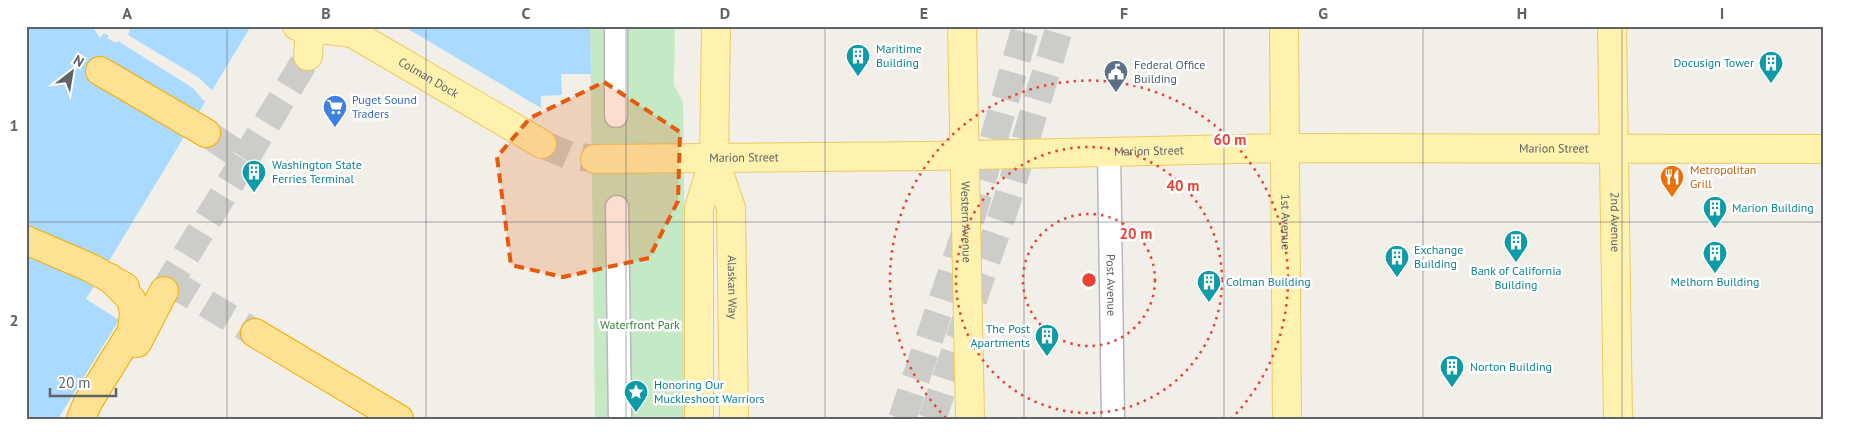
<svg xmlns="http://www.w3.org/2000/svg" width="1849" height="445" font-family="'PT Sans',sans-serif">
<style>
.green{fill:#c5e8c5}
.water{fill:#aadaff}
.pier{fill:#f1efe8}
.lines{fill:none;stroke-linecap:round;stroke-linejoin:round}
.major-tunnel{stroke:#ccccc8;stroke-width:28;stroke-dasharray:28 14;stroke-linecap:butt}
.highway-tunnel{stroke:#ccccc8;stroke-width:28;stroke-dasharray:28 14;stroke-linecap:butt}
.minor-casing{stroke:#b5b8bc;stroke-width:25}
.major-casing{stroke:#f2c960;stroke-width:30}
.highway-casing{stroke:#f9ab00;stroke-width:30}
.minor{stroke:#fff;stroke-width:22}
.major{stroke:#fff2af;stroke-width:28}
.highway{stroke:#fde293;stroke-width:28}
.marked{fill:#e8590c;fill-opacity:0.2;stroke:#e8590c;stroke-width:4;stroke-dasharray:10 6;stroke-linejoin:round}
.grid{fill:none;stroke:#5f6368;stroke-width:1;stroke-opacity:0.55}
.ring{fill:none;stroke:#ea4335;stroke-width:2.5;stroke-dasharray:2.5 5}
.labels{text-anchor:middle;stroke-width:5;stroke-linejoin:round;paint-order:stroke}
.culture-label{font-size:12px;fill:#0d838f;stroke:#fff;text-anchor:start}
.service-label{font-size:12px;fill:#4e5e75;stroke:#fff;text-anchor:start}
.street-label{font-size:12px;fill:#5f6368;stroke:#fff}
.shop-label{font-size:12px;fill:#366cbe;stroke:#fff;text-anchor:start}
.food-label{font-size:12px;fill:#c56008;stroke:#fff;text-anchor:start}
.park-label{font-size:12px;fill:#348238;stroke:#fff}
.centre{fill:#ea4335;stroke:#fff;stroke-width:2.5}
.ring-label{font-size:15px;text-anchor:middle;font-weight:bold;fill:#ea4335;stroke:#fff;stroke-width:5;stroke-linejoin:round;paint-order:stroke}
.neatline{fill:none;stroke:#5f6368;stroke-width:2}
.grid-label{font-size:16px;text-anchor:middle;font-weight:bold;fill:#5f6368}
</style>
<rect width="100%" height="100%" fill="#f1efe8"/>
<!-- green -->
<path class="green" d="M 590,26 L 675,26 L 674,85 L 683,102 L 687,419 L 595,419 Z"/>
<!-- water -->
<path class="water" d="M 26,26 L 251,26 L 86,299 L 119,320 L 58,419 L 26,419 Z
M 403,26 L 590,26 L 591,74 L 561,74 L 562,95 L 541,96 L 541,108 Z"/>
<!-- pier -->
<path class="pier" d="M 92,26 L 131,26 L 128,35 L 198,77 L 214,92 L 208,102 L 203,100 L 193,88 L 118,41 L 116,43 L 107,38 L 109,36 L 104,33 L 100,38 Z"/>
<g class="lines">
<!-- major-tunnel -->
<path class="major-tunnel" d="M 542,144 L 568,155 L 595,159
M 245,159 L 308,56"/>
<!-- highway-tunnel -->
<path class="highway-tunnel" d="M 170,282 L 255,333
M 164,291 L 245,159 L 206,133
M 902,419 L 975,205 L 1026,26
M 932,419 L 1006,204 L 1060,26"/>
<defs>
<g id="minor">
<path d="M 616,26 L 616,116"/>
<path id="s1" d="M 1109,153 L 1113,419"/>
<path d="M 617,207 L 620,419"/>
</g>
<g id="major">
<path id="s2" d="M 297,26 L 352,33 L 542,144"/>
<path id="s3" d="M 962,26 L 970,419"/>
<path id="s4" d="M 1284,26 L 1287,419"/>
<path id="s5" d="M 1612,26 L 1618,419"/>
<path d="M 308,56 L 310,28"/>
<path id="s6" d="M 595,159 L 928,156 L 1285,148 L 1823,149"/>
<path id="s7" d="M 714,159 L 731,208 L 734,419"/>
<path d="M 699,419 L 699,208 L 714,159 L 716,26"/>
</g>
<path id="highway" d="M 100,71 L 206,133
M 26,240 L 91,268 L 125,287
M 255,333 L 399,419
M 137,343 L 164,291
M 81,419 L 88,402 L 132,331 L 134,312 L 131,299 L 110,278"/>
</defs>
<!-- minor casing -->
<use href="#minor" class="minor-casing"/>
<!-- major casing -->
<use href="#major" class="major-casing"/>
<!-- highway casing -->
<use href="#highway" class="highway-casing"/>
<!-- minor -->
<use href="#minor" class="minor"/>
<!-- major -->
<use href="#major" class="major"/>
<!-- highway -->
<use href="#highway" class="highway"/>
</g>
<!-- marked area -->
<path class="marked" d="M 604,82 L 680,132 L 678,201 L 649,258 L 563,277 L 511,265 L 497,157 L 530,118 Z"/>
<!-- grid -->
<path class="grid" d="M 227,26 L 227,419M 426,26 L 426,419M 626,26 L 626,419M 825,26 L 825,419M 1024,26 L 1024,419M 1224,26 L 1224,419M 1423,26 L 1423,419M 1622,26 L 1622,419M 26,222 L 1823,222"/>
<!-- distance rings -->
<g class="ring">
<circle cx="1089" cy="280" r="66"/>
<circle cx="1089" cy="280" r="133"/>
<path d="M946 418A199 199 0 1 1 1232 418"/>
</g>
<!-- icons -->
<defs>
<symbol id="building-pin" viewBox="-11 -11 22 30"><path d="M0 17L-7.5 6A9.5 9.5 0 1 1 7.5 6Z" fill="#0f9aa8" stroke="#fff"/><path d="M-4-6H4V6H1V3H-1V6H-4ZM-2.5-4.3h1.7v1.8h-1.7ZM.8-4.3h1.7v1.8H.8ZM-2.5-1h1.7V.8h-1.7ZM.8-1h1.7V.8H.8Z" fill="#fff"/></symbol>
<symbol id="civic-pin" viewBox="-11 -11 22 30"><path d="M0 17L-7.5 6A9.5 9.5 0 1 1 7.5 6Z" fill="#5c6f8a" stroke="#fff"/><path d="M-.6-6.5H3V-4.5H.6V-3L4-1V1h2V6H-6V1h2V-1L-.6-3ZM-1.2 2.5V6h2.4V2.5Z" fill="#fff"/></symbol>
<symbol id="supermarket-pin" viewBox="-11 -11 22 30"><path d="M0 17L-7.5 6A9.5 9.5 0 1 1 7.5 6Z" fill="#3f7fe0" stroke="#fff"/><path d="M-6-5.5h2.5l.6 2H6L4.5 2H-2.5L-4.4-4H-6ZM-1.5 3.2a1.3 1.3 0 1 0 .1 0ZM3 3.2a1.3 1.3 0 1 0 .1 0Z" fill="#fff"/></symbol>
<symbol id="restaurant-pin" viewBox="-11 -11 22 30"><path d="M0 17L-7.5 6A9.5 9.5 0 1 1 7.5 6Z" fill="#e8710a" stroke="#fff"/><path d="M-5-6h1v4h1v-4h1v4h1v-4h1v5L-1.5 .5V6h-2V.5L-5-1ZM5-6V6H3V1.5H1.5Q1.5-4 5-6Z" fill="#fff"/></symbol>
<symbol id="sight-pin" viewBox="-11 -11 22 30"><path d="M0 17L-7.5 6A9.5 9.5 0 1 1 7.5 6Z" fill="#0f9aa8" stroke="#fff"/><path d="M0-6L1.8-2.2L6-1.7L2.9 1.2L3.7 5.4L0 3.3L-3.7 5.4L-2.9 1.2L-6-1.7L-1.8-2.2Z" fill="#fff"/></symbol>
</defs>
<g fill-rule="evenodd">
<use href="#building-pin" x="844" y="42" width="28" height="38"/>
<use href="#building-pin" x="1757" y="49" width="28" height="38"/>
<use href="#civic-pin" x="1102" y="58" width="28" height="38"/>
<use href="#supermarket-pin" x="321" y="93" width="28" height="38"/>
<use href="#building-pin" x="240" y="158" width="28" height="38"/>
<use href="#restaurant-pin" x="1658" y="163" width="28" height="38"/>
<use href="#building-pin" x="1701" y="194" width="28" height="38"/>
<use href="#building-pin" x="1502" y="228" width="28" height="38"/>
<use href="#building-pin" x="1701" y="239" width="28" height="38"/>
<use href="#building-pin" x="1383" y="243" width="28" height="38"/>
<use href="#building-pin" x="1195" y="268" width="28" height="38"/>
<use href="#building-pin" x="1033" y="322" width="28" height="38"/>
<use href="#building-pin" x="1438" y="353" width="28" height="38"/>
<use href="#sight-pin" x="622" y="378" width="28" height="38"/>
</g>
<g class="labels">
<!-- culture labels -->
<g class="culture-label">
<text x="876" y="53">Maritime<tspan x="876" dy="14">Building</tspan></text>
<text x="1754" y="67" text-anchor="end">Docusign Tower</text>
<text x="272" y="169">Washington State<tspan x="272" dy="14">Ferries Terminal</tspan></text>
<text x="1732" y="212">Marion Building</text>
<text x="1414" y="254">Exchange<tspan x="1414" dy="14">Building</tspan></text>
<text x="1516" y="275" text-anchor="middle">Bank of California<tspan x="1516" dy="14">Building</tspan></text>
<text x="1226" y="286">Colman Building</text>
<text x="1715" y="286" text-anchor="middle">Melhorn Building</text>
<text x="1030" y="333" text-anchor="end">The Post<tspan x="1030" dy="14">Apartments</tspan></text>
<text x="1470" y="371">Norton Building</text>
<text x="654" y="389">Honoring Our<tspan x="654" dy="14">Muckleshoot Warriors</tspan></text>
</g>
<!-- service labels -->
<g class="service-label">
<text x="1134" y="69">Federal Office<tspan x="1134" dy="14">Building</tspan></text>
</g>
<!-- street labels -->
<g class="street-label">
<text dy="4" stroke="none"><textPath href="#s2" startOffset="144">Colman Dock</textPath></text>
<text dy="4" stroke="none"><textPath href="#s6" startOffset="959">Marion Street</textPath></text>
<text dy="4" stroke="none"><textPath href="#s6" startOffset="554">Marion Street</textPath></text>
<text dy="4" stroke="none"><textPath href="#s6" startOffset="149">Marion Street</textPath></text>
<text dy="4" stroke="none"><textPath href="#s4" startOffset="196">1st Avenue</textPath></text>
<text dy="4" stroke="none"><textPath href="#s3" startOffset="196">Western Avenue</textPath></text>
<text dy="4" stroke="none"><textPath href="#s5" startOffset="196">2nd Avenue</textPath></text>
<text dy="4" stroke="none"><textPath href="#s1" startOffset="132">Post Avenue</textPath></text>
<text dy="4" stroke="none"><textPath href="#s7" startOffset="131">Alaskan Way</textPath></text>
</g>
<!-- shop labels -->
<g class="shop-label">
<text x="352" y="104">Puget Sound<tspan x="352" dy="14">Traders</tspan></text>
</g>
<!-- food labels -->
<g class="food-label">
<text x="1690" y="174">Metropolitan<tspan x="1690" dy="14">Grill</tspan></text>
</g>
<!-- park labels -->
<g class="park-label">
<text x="640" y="329">Waterfront Park</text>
</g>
</g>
<circle cx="1089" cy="280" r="8" class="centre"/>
<g class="ring-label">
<text x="1230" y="145">60 m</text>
<text x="1183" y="191">40 m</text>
<text x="1136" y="239">20 m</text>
</g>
<!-- border -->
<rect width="1849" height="445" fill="none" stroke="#ffffff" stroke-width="55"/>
<!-- north arrow -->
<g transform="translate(72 72) rotate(31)" stroke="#ffffff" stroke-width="4" paint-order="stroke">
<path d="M0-4L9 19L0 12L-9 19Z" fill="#5f6368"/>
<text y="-8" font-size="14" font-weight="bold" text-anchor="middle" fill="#5f6368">N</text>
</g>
<!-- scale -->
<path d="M50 388v8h66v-8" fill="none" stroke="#5f6368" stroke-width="2.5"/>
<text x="58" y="388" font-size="15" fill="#5f6368" stroke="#ffffff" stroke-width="4" paint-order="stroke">20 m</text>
<rect x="28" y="28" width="1794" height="390" class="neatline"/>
<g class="grid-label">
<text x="127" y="19">A</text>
<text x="326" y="19">B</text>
<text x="526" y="19">C</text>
<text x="725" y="19">D</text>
<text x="924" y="19">E</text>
<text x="1124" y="19">F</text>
<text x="1323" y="19">G</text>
<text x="1522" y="19">H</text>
<text x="1722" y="19">I</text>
<text x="14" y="131">1</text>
<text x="14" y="326">2</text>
</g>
</svg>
